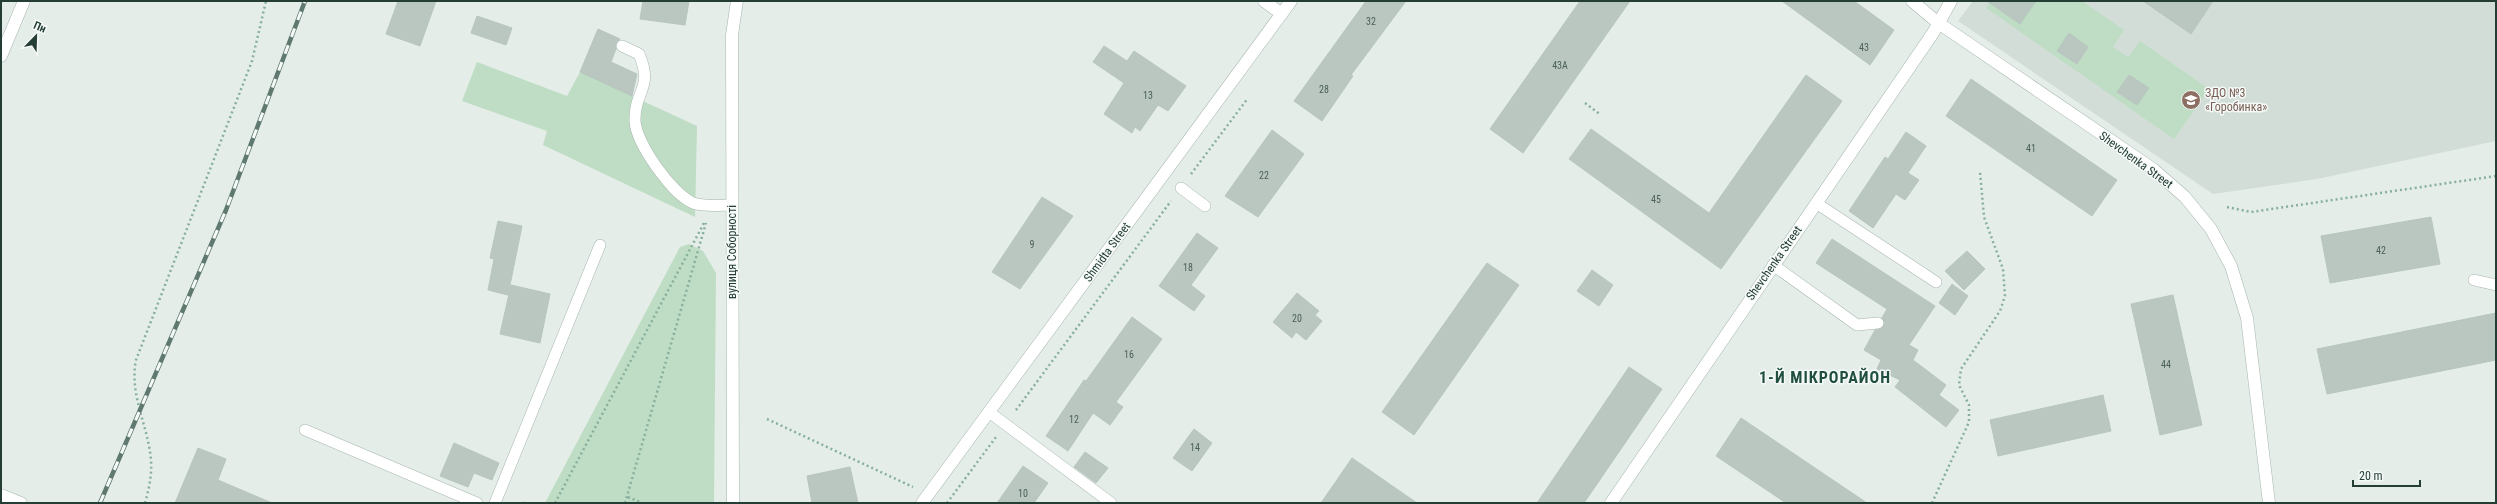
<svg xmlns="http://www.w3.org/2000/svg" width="2497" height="504" font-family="'Roboto Condensed',sans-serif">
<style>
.built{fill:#d2ddd7}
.green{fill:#bfddc4}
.building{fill:#bac7c1;stroke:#b7c6be}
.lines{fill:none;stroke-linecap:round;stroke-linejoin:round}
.service-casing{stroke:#a7b5af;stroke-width:12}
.minor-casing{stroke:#a7b5af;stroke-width:13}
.tertiary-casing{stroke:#a7b5af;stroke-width:13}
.secondary-casing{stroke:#a3b8af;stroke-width:13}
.path{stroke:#87af9e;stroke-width:2.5;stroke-dasharray:2 3;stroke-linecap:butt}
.service{stroke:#fff;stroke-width:11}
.minor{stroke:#fff;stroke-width:12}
.tertiary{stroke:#fff;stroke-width:12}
.secondary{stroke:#fff;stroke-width:12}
.rail-casing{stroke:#5f7970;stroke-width:4.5}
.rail{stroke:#f5f9f7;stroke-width:3;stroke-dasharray:9;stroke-linecap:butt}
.labels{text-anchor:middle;stroke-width:3;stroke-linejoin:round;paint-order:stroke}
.number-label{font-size:10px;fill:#4a6058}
.education-label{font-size:12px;fill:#785e54;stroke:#f5f9f7;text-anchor:start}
.street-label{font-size:12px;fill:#243e35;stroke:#f5f9f7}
.district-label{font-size:16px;font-weight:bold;letter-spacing:1px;fill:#214f3f;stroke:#f5f9f7}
</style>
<rect width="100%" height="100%" fill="#e4ede8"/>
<!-- built -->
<path class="built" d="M 1973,1 L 2496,1 L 2496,141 L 2317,179 L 2213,194 L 1958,21 Z"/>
<!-- green -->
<path class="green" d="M 1991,1 L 2082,1 L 2124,30 L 2113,47 L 2128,57 L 2140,41 L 2209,89 L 2174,139 L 1986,8 Z
M 477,62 L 567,96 L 580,72 L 697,126 L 695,217 L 543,145 L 547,131 L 462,101 Z
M 689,244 L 703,251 L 716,273 L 714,503 L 545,503 L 680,247 Z"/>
<!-- building -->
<path class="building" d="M 398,1 L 436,1 L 420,46 L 386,34 Z
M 643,1 L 689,1 L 685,25 L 640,19 Z
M 1366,1 L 1406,1 L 1351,75 L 1353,76 L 1322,121 L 1294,101 Z
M 1580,1 L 1630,1 L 1523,153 L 1490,129 Z
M 1782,1 L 1854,1 L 1894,30 L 1870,65 Z
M 1987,1 L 2036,1 L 2020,24 Z
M 2143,1 L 2213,1 L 2191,34 Z
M 477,16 L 512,28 L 506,45 L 471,33 Z
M 598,29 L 620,39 L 616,43 L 616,49 L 611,62 L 637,74 L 632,96 L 580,72 Z
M 2069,33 L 2088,47 L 2077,64 L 2057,51 Z
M 1104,46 L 1127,61 L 1134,51 L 1186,86 L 1168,111 L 1158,105 L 1140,131 L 1135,127 L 1132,133 L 1104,114 L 1124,83 L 1093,62 Z
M 1806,75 L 1842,101 L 1721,269 L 1569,159 L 1591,129 L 1709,213 Z
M 2129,75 L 2149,88 L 2137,105 L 2117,92 Z
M 1971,79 L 2117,180 L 2092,216 L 1946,116 Z
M 1272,130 L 1304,154 L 1258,217 L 1225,196 Z
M 1906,132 L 1926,146 L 1908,173 L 1919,180 L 1905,200 L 1896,194 L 1873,228 L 1849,211 L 1885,157 L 1888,159 Z
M 1042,197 L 1073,216 L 1020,289 L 992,272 Z
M 2431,217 L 2440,264 L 2330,283 L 2321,236 Z
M 498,221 L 522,226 L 508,295 L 488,290 L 494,259 L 490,258 Z
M 1197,233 L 1218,248 L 1191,285 L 1205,296 L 1194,311 L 1159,286 Z
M 1832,239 L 1935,306 L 1909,345 L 1918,350 L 1913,360 L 1946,385 L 1939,395 L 1959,410 L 1946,427 L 1895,387 L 1900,380 L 1877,369 L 1881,360 L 1864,350 L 1875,330 L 1884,326 L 1882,318 L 1887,309 L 1816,263 Z
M 1967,251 L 1985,269 L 1964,290 L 1945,271 Z
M 1487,263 L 1519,285 L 1414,435 L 1382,412 Z
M 1592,270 L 1613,285 L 1599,306 L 1577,291 Z
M 1952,284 L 1968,296 L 1955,315 L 1939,303 Z
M 511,285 L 550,294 L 540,343 L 500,334 Z
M 1297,293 L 1319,311 L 1315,315 L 1322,321 L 1306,340 L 1296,332 L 1292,338 L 1273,322 Z
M 2173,295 L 2202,425 L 2160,435 L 2131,304 Z
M 2496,313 L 2496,360 L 2327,394 L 2317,349 Z
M 1132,317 L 1162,339 L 1116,402 L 1123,407 L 1110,425 L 1093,413 L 1068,451 L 1046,436 L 1084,380 L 1086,381 Z
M 1629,367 L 1662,389 L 1584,503 L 1537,503 Z
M 2103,395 L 2111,431 L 1998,456 L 1990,420 Z
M 1741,418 L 1867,503 L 1786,503 L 1716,456 Z
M 1194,429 L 1212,443 L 1192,471 L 1173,458 Z
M 454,443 L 499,463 L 492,480 L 474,473 L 468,487 L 440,476 Z
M 198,448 L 226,459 L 218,480 L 272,503 L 175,503 Z
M 1085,452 L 1108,468 L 1096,483 L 1074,467 Z
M 1352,458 L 1417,503 L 1321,503 Z
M 1023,466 L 1048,483 L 1034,503 L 997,503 Z
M 850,467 L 858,503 L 812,503 L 807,476 Z"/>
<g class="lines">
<defs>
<path id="service" d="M 622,46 L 639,54 C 654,89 634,90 635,121 C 636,143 672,194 693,203 C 704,207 721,205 732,205
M 1181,188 L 1205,206
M 1816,203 L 1936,282
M 1773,265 L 1857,325 L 1878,323
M 2474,280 L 2496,285
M 989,412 L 1111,503
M 305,430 L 477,503
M 495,503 L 600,245"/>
<path id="minor" d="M 1264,1 L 1282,14
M 1912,1 L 1937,22 L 2153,169 L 2185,197 L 2211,229 L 2231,266 L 2247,318 L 2269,503
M 922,503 L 1291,1
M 1611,503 L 1933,33 L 1951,1"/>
<path id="tertiary" d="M 1,56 L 24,1"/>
<path id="secondary" d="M 1,495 L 21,503
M 733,503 L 732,35 L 737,1"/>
</defs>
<!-- service casing -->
<use href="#service" class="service-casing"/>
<!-- minor casing -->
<use href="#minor" class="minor-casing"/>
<!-- tertiary casing -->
<use href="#tertiary" class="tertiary-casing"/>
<!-- secondary casing -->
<use href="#secondary" class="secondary-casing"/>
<!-- path -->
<path class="path" d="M 1585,103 L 1601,115
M 1191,174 L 1248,98
M 2227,207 L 2251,212 L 2496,176
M 1016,410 L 1171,201
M 767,419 L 913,487
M 628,497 L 642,503
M 145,503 C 149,489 152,475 151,460 C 148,425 129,395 136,360 L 252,61 L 266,1
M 523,503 L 527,503
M 555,503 L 704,223
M 625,503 L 706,223
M 947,503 L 996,437
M 1932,503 L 1969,422 L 1969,405 L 1959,385 L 1961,369 L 2000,311 L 2005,296 L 2003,269 L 1984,217 L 1980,172"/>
<!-- service -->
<use href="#service" class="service"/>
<!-- minor -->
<use href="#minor" class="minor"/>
<!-- tertiary -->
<use href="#tertiary" class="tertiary"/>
<!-- secondary -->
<use href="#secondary" class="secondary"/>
<defs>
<path id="rail" d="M 100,503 L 226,210 L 305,1"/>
</defs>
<!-- rail casing -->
<use href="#rail" class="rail-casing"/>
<!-- rail -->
<use href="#rail" class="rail"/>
</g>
<!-- icons -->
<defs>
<symbol id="school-disc" viewBox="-11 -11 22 22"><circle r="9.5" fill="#8d6e63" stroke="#f5f9f7"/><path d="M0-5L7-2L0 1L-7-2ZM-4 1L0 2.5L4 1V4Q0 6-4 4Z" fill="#fff"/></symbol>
</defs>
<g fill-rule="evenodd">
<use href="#school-disc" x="2180" y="89" width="22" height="22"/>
</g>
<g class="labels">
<!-- number labels -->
<g class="number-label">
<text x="1371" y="25">32</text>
<text x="1864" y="51">43</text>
<text x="1560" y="69">43А</text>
<text x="1324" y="93">28</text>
<text x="1148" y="99">13</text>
<text x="2031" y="152">41</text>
<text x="1264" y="179">22</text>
<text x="1656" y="203">45</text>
<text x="1032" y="248">9</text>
<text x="2381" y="254">42</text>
<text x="1188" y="271">18</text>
<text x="1297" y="322">20</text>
<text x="1129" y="358">16</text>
<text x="2166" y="368">44</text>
<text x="1074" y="423">12</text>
<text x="1195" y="451">14</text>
<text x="1023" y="497">10</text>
</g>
<!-- education labels -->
<g class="education-label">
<text x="2205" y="97">ЗДО №3<tspan x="2205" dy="14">«Горобинка»</tspan></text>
</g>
<!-- street labels -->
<g class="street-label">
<text transform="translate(2136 160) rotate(36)" y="4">Shevchenka Street</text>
<text transform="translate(732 252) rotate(-90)" y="4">вулиця Соборності</text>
<text transform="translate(1107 252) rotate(-54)" y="4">Shmidta Street</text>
<text transform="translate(1774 263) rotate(-55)" y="4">Shevchenka Street</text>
</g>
<!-- district labels -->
<g class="district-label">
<text x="1825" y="383">1-Й МІКРОРАЙОН</text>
</g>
</g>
<!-- border -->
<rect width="2497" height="504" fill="none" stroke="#243e35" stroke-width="4"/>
<!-- north arrow -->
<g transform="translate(36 36) rotate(23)" stroke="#f5f9f7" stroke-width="3" paint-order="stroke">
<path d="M0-3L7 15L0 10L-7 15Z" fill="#243e35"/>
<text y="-6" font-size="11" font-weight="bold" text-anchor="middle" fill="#243e35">Пн</text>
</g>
<!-- scale -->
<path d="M2353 480v6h67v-6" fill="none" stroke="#243e35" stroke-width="2"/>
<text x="2359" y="480" font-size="12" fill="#243e35" stroke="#f5f9f7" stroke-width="3" paint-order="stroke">20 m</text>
</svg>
